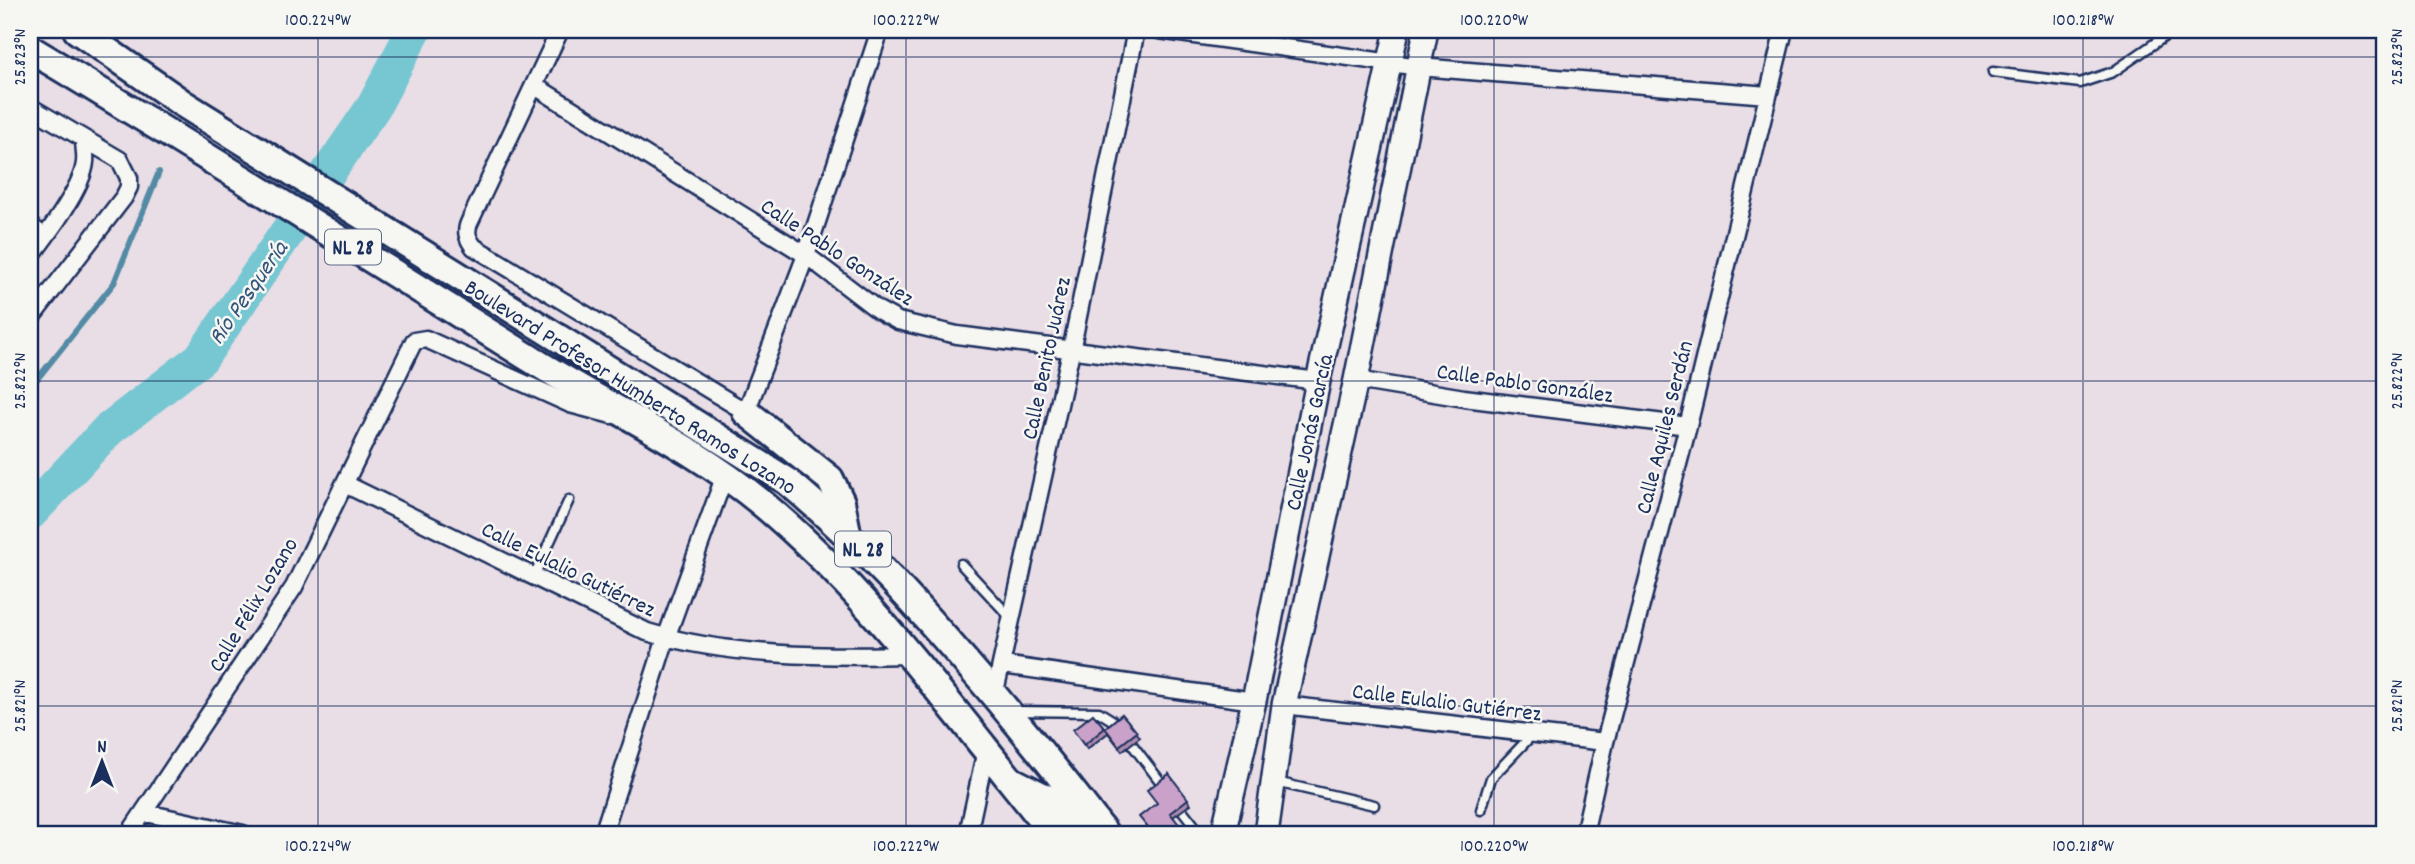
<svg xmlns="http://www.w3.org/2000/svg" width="2415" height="864" font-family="Dekko,sans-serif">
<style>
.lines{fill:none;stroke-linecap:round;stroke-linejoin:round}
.stream{stroke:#528aa4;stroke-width:6}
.river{stroke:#77c7d2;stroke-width:35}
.lane-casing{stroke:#1b2f5e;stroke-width:13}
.street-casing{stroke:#1b2f5e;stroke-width:21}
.secondary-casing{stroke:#1b2f5e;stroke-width:28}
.primary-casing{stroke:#1b2f5e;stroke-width:32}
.lane{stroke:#f6f6f2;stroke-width:8}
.street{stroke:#f6f6f2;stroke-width:16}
.secondary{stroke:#f6f6f2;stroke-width:23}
.primary{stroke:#f6f6f2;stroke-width:26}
.wall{fill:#ae8bad;stroke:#1b2f5e;stroke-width:2}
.building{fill:#caa2c9;stroke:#1b2f5e;stroke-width:2}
.ticks{fill:none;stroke:#1b2f5e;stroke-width:2;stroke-opacity:0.45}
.labels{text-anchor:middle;stroke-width:5;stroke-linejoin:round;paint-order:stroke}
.shield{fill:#f6f6f2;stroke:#5d6b8a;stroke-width:2}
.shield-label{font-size:21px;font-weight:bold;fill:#1b2f5e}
.street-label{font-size:23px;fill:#1b2f5e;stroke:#f6f6f2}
.water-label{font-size:24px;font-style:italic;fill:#32557b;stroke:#f6f6f2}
.neatline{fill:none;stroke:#1b2f5e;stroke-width:2.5}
.ticks-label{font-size:18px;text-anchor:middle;fill:#1b2f5e}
</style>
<rect width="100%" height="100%" fill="#e9dde6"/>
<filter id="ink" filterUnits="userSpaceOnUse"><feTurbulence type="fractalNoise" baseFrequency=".0143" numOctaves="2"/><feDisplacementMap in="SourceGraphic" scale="14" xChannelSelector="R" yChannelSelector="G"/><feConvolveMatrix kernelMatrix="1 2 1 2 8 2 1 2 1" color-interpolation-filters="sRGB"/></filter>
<g filter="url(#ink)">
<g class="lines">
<!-- stream -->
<path class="stream" d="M 30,388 L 114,283 L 159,172"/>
<!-- river -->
<path class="river" d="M 30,513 L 108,430 L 201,358 L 374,106 L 414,30"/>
<defs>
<path id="lane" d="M 1993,72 L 2080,83 L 2113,72 L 2174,30
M 961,564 L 1011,618
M 534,576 L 569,500
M 1015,711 L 1099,712 L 1115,722 L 1166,789
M 1276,782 L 1374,805
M 1176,802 L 1201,834
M 1481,810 L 1491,778 L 1533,734"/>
<path id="street" d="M 560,30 L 470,221 C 465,231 467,238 474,247 L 746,412 L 806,255 L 880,30
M 1159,30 L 1419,67 L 1768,95
M 535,86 L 806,255 L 878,310 L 898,321 L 957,335 L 1318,381
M 30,107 L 120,160 L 129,178 L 129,187 L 124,197 L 30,319
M 30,226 L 45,237
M 30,257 C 46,236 83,188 85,162 C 86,155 84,147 84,140
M 1356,380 L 1464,398 L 1688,426
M 345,484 L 647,632 C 731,657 824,657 911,655
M 1003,665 L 1254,701
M 994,696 L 1071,351 L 1136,30
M 1284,705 L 1605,742
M 146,813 L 243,834
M 129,834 L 294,587 L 414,341 L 426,339 L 570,404 L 612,415
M 603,834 L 666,638 L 725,475
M 968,834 L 986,750
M 1584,834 L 1605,742 L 1688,426 L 1784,30"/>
<path id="secondary" d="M 1223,834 L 1254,701 L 1318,381 L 1397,30
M 1266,834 L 1284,705 L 1356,380 L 1426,30"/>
<path id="primary" d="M 77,30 L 182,103 L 787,481 C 862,543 925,614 988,688 C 1028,736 1068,784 1105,834
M 30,49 C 198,150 365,255 531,359 C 609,408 693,446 764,505 C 848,575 916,662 984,747 C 1007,776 1031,805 1053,834
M 746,412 L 830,479 L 841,502 L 847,532
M 1014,782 L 1056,803 L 1082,834"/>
</defs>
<!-- lane casing -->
<use href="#lane" class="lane-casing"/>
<!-- street casing -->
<use href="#street" class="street-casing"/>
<!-- secondary casing -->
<use href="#secondary" class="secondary-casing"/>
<!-- primary casing -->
<use href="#primary" class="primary-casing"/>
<!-- lane -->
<use href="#lane" class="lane"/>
<!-- street -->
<use href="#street" class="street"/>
<!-- secondary -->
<use href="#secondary" class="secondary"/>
<!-- primary -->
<use href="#primary" class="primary"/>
</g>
<!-- wall -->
<path class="wall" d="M 1122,714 L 1140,737 L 1122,751 L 1108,733 L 1087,749 L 1073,730 L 1105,728 Z
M 1169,774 L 1191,804 L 1173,817 L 1184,832 L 1180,834 L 1152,834 Z"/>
<!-- building -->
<path class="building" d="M 1093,714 L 1105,728 L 1122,714 L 1137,732 L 1119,746 L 1105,728 L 1084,745 L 1073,730 Z
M 1169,774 L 1188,799 L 1170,813 L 1181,827 L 1171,834 L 1153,834 L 1139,817 L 1157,803 L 1147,790 Z"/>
</g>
<!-- ticks -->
<path class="ticks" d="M 318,30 L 318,834M 906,30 L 906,834M 1494,30 L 1494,834M 2083,30 L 2083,834M 30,57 L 2385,57M 30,381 L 2385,381M 30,706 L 2385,706"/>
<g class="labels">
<!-- shield labels -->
<g class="shield">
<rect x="325" y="229.5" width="56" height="35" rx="5"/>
<rect x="835" y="531.5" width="56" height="35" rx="5"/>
</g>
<g class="shield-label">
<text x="353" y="254">NL 28</text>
<text x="863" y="556">NL 28</text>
</g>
<!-- street labels -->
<g class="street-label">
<text transform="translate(838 251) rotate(33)" y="8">Calle Pablo González</text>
<text transform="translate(1045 358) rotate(-78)" y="8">Calle Benito Juárez</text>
<text transform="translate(1525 382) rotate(8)" y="8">Calle Pablo González</text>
<text transform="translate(631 386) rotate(32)" y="8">Boulevard Profesor Humberto Ramos Lozano</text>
<text transform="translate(1663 427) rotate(-76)" y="8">Calle Aquiles Serdán</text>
<text transform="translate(1308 432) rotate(-78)" y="8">Calle Jonás García</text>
<text transform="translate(569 568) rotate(26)" y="8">Calle Eulalio Gutiérrez</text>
<text transform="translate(252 604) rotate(-59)" y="8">Calle Félix Lozano</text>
<text transform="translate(1447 701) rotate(7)" y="8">Calle Eulalio Gutiérrez</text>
</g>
<!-- water labels -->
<g class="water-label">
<text transform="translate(247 292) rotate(-55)" y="8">Río Pesquería</text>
</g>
</g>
<!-- margin -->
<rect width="2415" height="864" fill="none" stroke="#f6f6f2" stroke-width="77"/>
<!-- north arrow -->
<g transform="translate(102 762)" stroke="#f6f6f2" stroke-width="5" paint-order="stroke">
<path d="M0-5L12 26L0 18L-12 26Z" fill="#1b2f5e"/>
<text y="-10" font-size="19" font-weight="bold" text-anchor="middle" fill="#1b2f5e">N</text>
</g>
<rect x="38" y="38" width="2338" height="788" class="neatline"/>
<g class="ticks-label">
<text x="318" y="25">100.224°W</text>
<text x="906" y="25">100.222°W</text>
<text x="1494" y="25">100.220°W</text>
<text x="2083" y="25">100.218°W</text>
<text transform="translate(19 57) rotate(-90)" y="6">25.823°N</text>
<text transform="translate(2396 57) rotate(-90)" y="6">25.823°N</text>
<text transform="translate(19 381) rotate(-90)" y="6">25.822°N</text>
<text transform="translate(2396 381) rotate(-90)" y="6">25.822°N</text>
<text transform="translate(19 706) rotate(-90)" y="6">25.821°N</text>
<text transform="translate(2396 706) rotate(-90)" y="6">25.821°N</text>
<text x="318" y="851">100.224°W</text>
<text x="906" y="851">100.222°W</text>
<text x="1494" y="851">100.220°W</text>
<text x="2083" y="851">100.218°W</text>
</g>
</svg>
